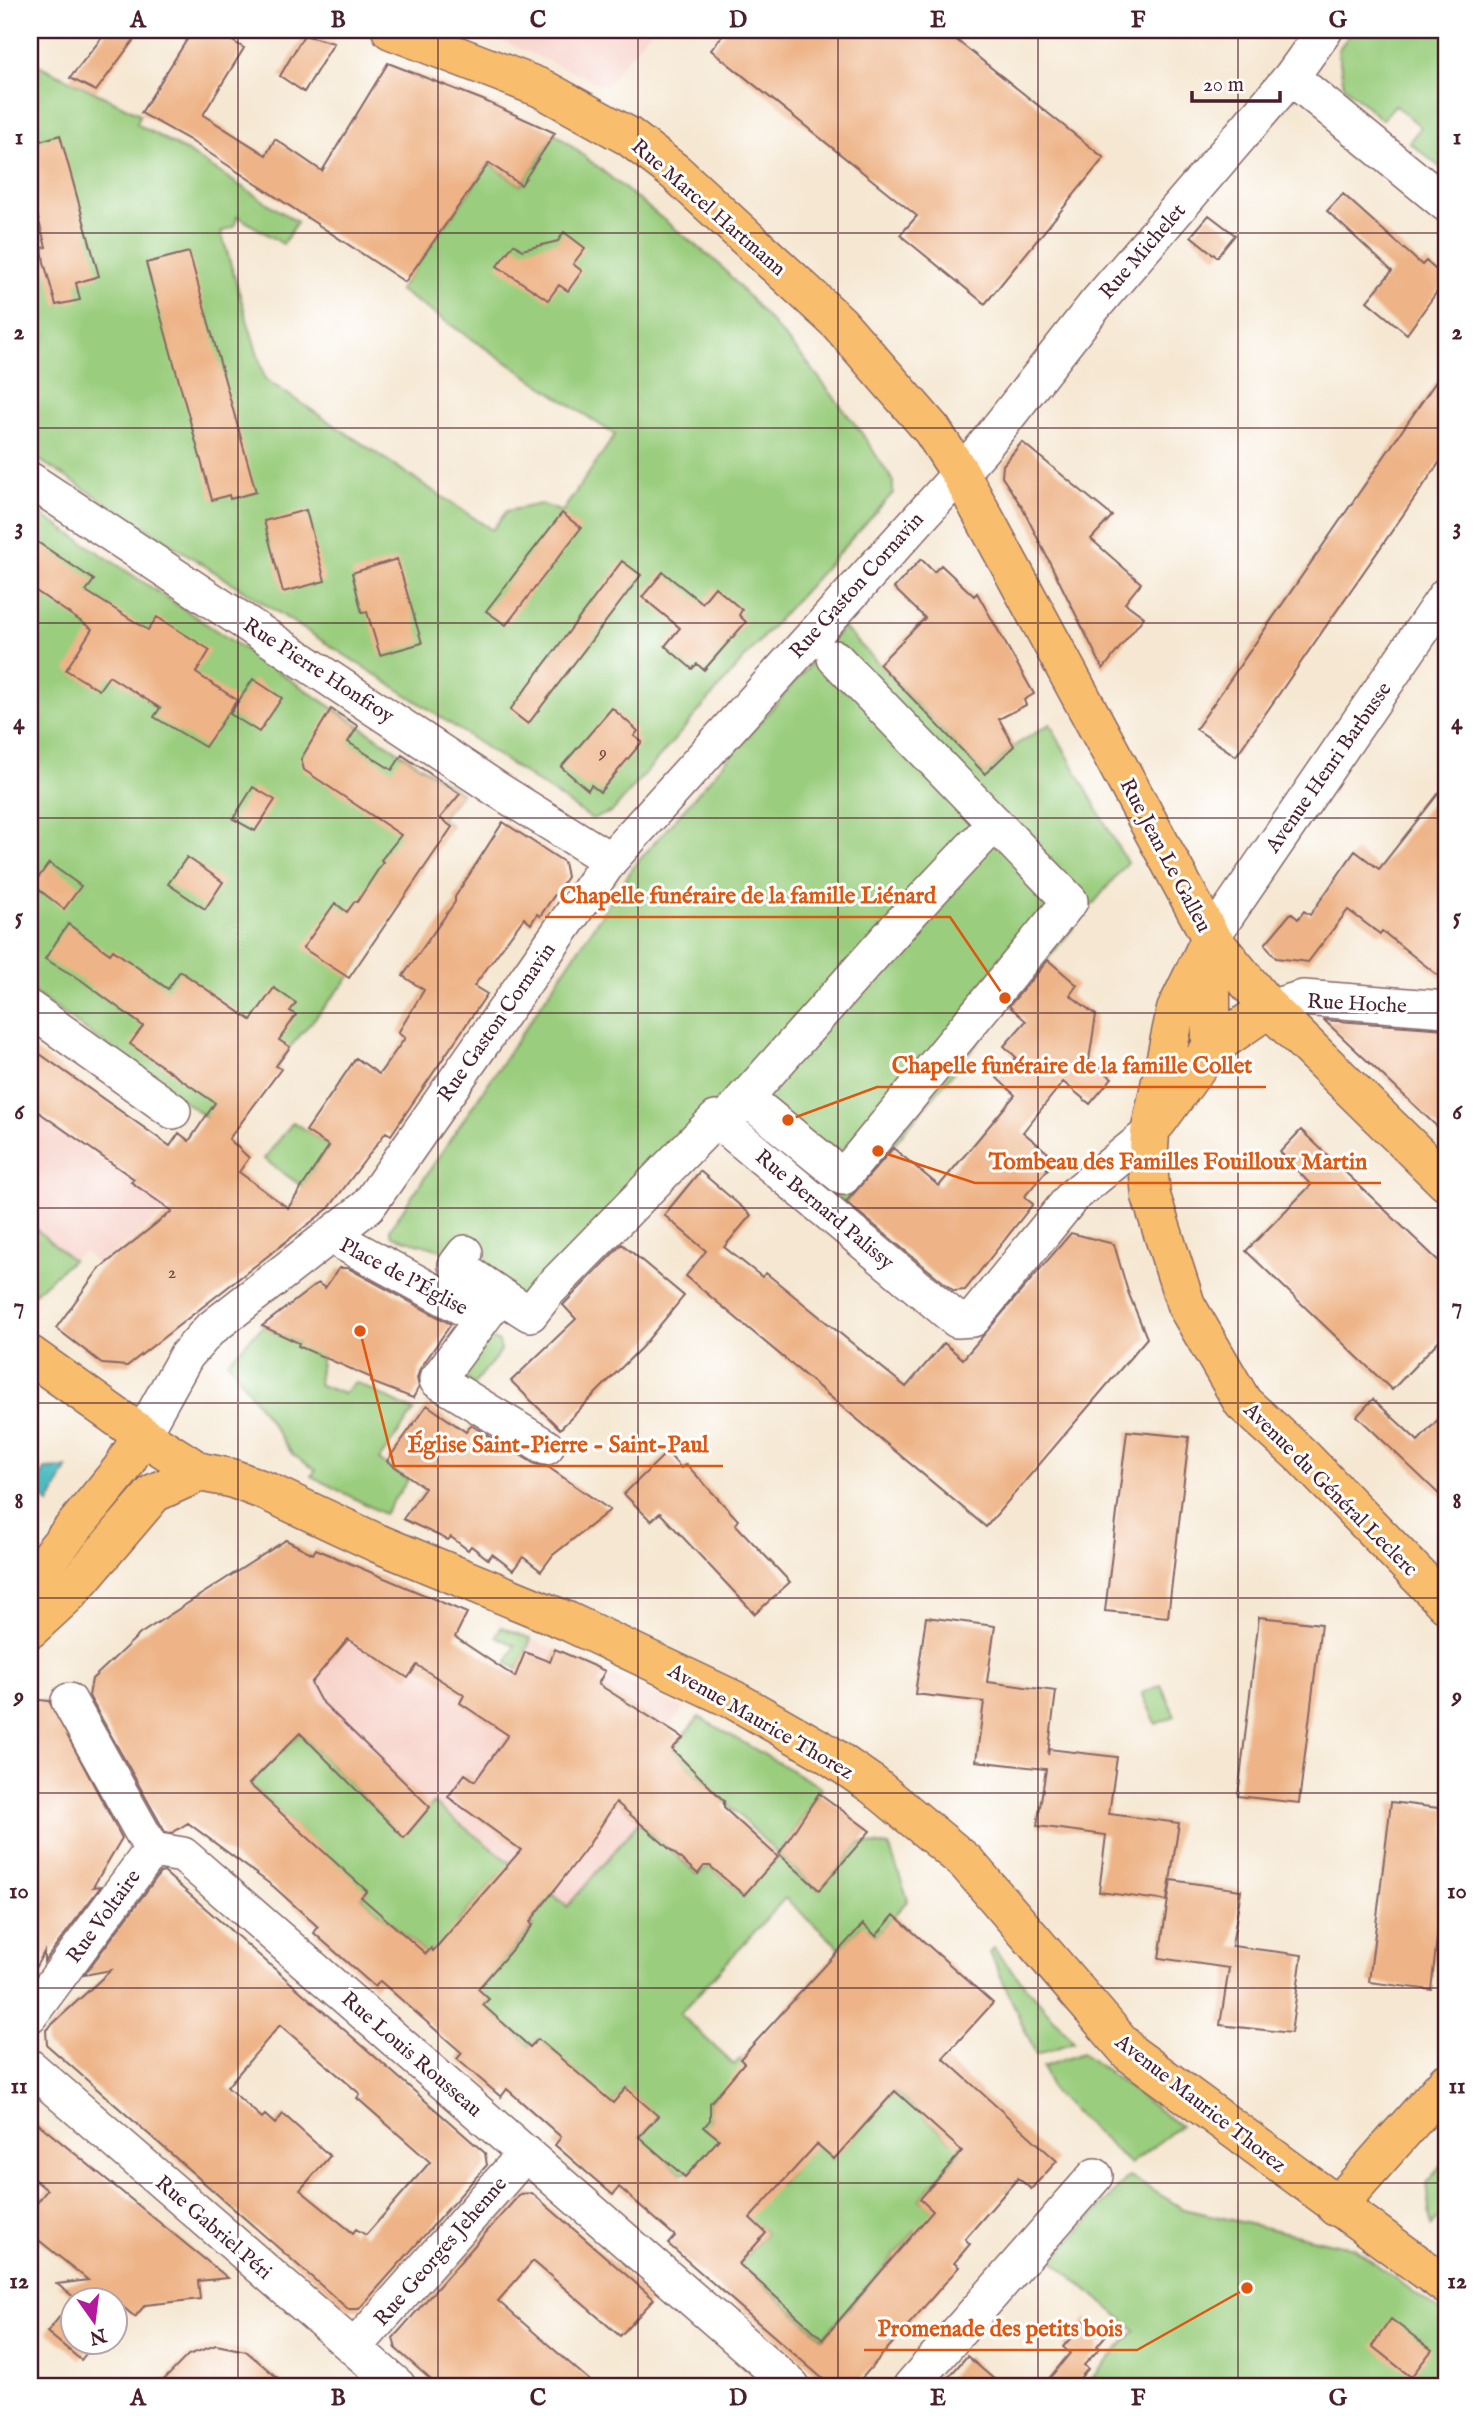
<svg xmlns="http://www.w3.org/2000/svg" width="1476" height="2416" font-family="'IM FELL English',serif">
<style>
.built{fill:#f7d1c8}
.green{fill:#9acd7d;stroke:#727654;stroke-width:2}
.water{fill:#4dbcc2;stroke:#4c6e76;stroke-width:2}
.building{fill:#eeb487;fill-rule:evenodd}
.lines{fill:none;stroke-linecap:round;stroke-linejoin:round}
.minor-casing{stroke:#866565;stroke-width:38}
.major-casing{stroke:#866565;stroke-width:41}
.minor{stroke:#fff;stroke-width:35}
.major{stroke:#f9be6d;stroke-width:38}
.grid{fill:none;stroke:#4a1f2b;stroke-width:2;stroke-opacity:0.55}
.labels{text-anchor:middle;stroke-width:6;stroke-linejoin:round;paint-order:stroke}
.number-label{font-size:18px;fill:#734442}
.street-label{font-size:21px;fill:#4a1f2b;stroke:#fff}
.leader{fill:none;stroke:#e0560e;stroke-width:2.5}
.callout-dot{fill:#e0560e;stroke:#fff;stroke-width:2.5}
.callout-label{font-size:23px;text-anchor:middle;font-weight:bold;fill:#e0560e;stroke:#fff;stroke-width:6;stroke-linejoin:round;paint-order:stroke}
.neatline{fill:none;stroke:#4a1f2b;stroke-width:2.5}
.grid-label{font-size:23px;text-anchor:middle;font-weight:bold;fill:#4a1f2b}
</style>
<rect width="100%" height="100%" fill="#fff"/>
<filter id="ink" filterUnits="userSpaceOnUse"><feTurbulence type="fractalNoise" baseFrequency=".0143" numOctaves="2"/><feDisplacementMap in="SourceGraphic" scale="14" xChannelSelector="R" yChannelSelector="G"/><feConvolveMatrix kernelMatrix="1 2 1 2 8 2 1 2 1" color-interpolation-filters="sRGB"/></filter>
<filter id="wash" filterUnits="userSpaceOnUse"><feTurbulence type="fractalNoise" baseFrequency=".00686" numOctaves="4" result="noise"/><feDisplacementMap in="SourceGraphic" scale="28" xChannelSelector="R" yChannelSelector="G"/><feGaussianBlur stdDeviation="1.57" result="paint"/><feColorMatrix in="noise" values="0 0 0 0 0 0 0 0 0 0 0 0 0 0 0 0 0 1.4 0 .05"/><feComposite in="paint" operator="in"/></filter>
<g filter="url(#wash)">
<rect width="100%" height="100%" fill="#f5e7d1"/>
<!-- built -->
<path class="built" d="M 477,30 L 651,30 L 605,86 Z
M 30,1110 L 169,1209 L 97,1266 L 84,1251 L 72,1260 L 30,1224 Z
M 332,1594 L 509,1673 L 518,1669 L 531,1639 L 685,1709 L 645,1749 L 663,1793 L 567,1908 L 541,1883 L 475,1839 L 433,1804 L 404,1838 L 300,1734 L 271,1763 L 237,1728 Z"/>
<!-- green -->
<path class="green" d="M 1353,30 L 1446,30 L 1446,172 L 1409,142 L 1421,127 L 1395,105 L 1382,120 L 1344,86 L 1338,50 Z
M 30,61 L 140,114 L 137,124 L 186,151 L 297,222 L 283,244 L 237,216 L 235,226 L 221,232 L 265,379 L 492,530 L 507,511 L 541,504 L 562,512 L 615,435 L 399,290 L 489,164 L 521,185 L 555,133 L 719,264 L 805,360 L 861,432 L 893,481 L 893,493 L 768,631 L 612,812 L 592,819 L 415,700 L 30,454 Z
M 30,507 L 461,793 L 441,818 L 451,826 L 349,978 L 290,1047 L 250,1110 L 206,1117 L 30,990 Z
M 843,627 L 985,773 L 1014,746 L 1050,724 L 1127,863 L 845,1203 L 719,1098 L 526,1299 L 448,1252 L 392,1236 L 390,1229 L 635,865 Z
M 293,1122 L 329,1146 L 303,1187 L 264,1159 Z
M 30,1224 L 72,1260 L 30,1297 Z
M 263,1326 L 322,1353 L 318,1384 L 343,1394 L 355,1382 L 414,1411 L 379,1460 L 408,1480 L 384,1514 L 311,1476 L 316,1470 L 293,1455 L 228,1361 Z
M 488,1337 L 499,1342 L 501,1351 L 473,1385 L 455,1370 Z
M 501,1627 L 531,1639 L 518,1669 L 507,1663 L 515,1645 L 496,1637 Z
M 1161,1685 L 1175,1716 L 1156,1724 L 1142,1693 Z
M 699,1717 L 822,1788 L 779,1854 L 818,1890 L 860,1843 L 889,1846 L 908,1900 L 876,1936 L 862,1925 L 841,1949 L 785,1898 L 680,2014 L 734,2065 L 740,2059 L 832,2143 L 825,2150 L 833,2159 L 895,2091 L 951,2141 L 973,2116 L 1018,2177 L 1007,2191 L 962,2151 L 920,2199 L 943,2219 L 915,2231 L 823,2338 L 739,2264 L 766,2233 L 738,2208 L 767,2175 L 779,2186 L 793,2170 L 717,2095 L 710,2103 L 710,2120 L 705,2127 L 723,2142 L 691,2171 L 681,2173 L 637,2139 L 657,2116 L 626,2089 L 608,2109 L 592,2086 L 538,2039 L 530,2047 L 483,2006 L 488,1999 L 473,1985 L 484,1981 L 533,1926 L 530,1922 L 546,1904 L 533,1893 L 541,1883 L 567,1907 L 639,1822 L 697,1874 L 710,1866 L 744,1895 L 779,1855 L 672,1749 Z
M 300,1733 L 404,1837 L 433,1803 L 513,1865 L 505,1869 L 458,1922 L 446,1961 L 431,1949 L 426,1954 L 361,1897 L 366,1892 L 249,1784 Z
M 994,1948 L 1001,1958 L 1074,2042 L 1036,2055 L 990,1952 Z
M 1082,2053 L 1180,2126 L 1130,2164 L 1053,2092 L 1043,2067 Z
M 1446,2160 L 1446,2209 L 1431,2226 L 1426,2183 Z
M 1129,2176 L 1184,2209 L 1354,2248 L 1446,2316 L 1446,2386 L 1085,2386 L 1135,2330 L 1052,2260 Z"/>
<!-- water -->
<path class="water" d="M 67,1468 L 49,1504 L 35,1491 L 45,1469 Z"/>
<g id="blocks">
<!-- building -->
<path class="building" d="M 108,30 L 141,30 L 96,91 L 70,78 Z
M 193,30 L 214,30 L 244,48 L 203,115 L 266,155 L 275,139 L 322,171 L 388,63 L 483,100 L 555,133 L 521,185 L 489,163 L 405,282 L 188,139 L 141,113 Z
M 727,30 L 944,30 L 1104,158 L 985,304 L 900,235 L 917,216 L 711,50 Z
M 304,35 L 334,43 L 304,92 L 280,76 Z
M 60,135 L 99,276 L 76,283 L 80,300 L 56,305 L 44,262 L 42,248 L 46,247 L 30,189 L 30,144 Z
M 1343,194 L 1422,265 L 1426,261 L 1446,279 L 1407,334 L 1367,301 L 1392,271 L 1327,211 Z
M 1209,215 L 1235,235 L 1217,257 L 1191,236 Z
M 564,232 L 585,248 L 573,264 L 582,271 L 568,291 L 559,285 L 548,300 L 497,266 L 514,244 L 522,250 L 558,241 Z
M 189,252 L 256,492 L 230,499 L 229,495 L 212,500 L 146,263 Z
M 1446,367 L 1446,453 L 1236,756 L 1196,729 Z
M 1022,442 L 1112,516 L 1091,539 L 1141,583 L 1125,603 L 1144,617 L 1103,669 L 1022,507 L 1002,477 L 1003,465 Z
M 306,510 L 325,581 L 283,592 L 264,521 Z
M 562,513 L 581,528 L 506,625 L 486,611 Z
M 30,537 L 94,580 L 86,591 L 148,630 L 157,617 L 210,650 L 196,673 L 237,700 L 205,747 L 154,717 L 160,708 L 109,676 L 99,690 L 66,670 L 92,629 L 30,587 Z
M 397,559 L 422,643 L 380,655 L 367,612 L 362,613 L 352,573 Z
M 921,559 L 934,572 L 941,565 L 974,596 L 977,593 L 1034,694 L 1024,700 L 1026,705 L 999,719 L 1014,746 L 985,774 L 879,664 L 925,618 L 894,588 Z
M 622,561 L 641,575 L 528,724 L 510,710 Z
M 663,572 L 702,603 L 715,587 L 742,610 L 739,615 L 746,622 L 704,670 L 697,664 L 692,669 L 665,646 L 680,628 L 642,597 Z
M 253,679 L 282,698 L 259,732 L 230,714 Z
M 612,708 L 638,731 L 634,736 L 642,742 L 600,792 L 591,785 L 588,790 L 561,767 Z
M 331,709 L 358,726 L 348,742 L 392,770 L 402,755 L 460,794 L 440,818 L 452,827 L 349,978 L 303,948 L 335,903 L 347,912 L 355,901 L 357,902 L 383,862 L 381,860 L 401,835 L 304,770 L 301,759 Z
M 1446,784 L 1446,982 L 1382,931 L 1380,934 L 1348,910 L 1308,962 L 1276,958 L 1265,944 L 1291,913 L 1298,919 L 1304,911 L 1310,915 L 1355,851 L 1379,869 Z
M 253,787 L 275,800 L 255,831 L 233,819 Z
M 503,822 L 564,862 L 567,877 L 540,916 L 537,914 L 531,924 L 524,918 L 474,986 L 487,994 L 391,1135 L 386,1132 L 329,1208 L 127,1366 L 103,1364 L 56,1328 L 99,1269 L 172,1211 L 131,1182 L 134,1179 L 30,1106 L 30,1047 L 170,1146 L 179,1133 L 189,1141 L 215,1103 L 130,1044 L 143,1026 L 81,980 L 45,959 L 68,924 L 110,954 L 113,950 L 168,989 L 180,971 L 251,1020 L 274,988 L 296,1003 L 290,1011 L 296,1015 L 279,1040 L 290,1047 L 276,1066 L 281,1069 L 229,1139 L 249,1158 L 239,1172 L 288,1208 L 329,1146 L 306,1131 L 356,1058 L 379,1074 L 405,1038 L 398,1033 L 424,990 L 403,976 L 455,902 L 455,897 Z
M 187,857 L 223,882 L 205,909 L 168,884 Z
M 49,863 L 81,886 L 64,909 L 33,885 Z
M 1048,960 L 1077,985 L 1070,995 L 1096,1015 L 1089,1060 L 1112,1078 L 1090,1104 L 1063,1082 L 1023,1132 L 1048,1153 L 1040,1163 L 1048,1169 L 1024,1197 L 1033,1204 L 965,1290 L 954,1291 L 846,1202 L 893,1148 L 939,1186 L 1015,1095 L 997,1078 L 1016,1057 L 1004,1046 L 1026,1021 L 1009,1006 Z
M 1324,1020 L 1446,1029 L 1446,1135 L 1379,1072 Z
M 1301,1130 L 1446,1268 L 1446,1333 L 1392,1390 L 1246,1251 L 1311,1185 L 1280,1152 Z
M 700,1171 L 751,1215 L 724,1247 L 762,1277 L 766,1273 L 906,1387 L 944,1343 L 963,1359 L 1071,1233 L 1114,1244 L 1128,1292 L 1147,1338 L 986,1527 L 686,1276 L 706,1251 L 664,1215 Z
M 622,1244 L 684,1296 L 642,1347 L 560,1429 L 511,1381 L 576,1319 L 563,1305 Z
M 339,1268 L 348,1268 L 451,1324 L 420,1369 L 417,1378 L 419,1387 L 413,1398 L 371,1382 L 372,1378 L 298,1346 L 299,1343 L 262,1326 L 318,1283 L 325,1288 Z
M 1373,1399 L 1418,1441 L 1446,1411 L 1446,1501 L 1357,1416 Z
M 427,1405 L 466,1432 L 471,1425 L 535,1464 L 548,1467 L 610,1510 L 553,1555 L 541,1571 L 523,1557 L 513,1570 L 492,1554 L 488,1559 L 471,1546 L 468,1550 L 451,1537 L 448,1540 L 403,1519 L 425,1488 L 387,1461 Z
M 1127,1431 L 1189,1437 L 1168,1617 L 1105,1611 Z
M 667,1452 L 681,1468 L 686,1464 L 738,1520 L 735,1524 L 790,1582 L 755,1614 L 660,1513 L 651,1521 L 624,1494 Z
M 286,1540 L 313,1554 L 316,1549 L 467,1613 L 455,1637 L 515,1677 L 525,1652 L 550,1662 L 555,1649 L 605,1671 L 598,1684 L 683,1738 L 672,1749 L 724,1801 L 724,1808 L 778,1857 L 744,1895 L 710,1866 L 704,1866 L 698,1874 L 616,1802 L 588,1846 L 530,1922 L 533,1925 L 478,1989 L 489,1999 L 483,2005 L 530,2047 L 538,2039 L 613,2103 L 626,2088 L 658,2116 L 639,2137 L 685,2177 L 719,2139 L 704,2127 L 710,2120 L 710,2103 L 744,2063 L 740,2059 L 863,1924 L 876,1936 L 894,1915 L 993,2003 L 943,2058 L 1057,2161 L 1031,2189 L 1018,2178 L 965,2239 L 970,2244 L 954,2263 L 959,2267 L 855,2386 L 831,2386 L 668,2244 L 675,2236 L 619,2187 L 613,2195 L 555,2145 L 561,2137 L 507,2089 L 501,2097 L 457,2059 L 462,2053 L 380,1981 L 375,1987 L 314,1933 L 318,1927 L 274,1887 L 188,1823 L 172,1833 L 165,1832 L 89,1696 L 92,1679 L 140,1634 ZM 348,1639 L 408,1678 L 417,1665 L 464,1695 L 460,1703 L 508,1735 L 475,1781 L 465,1774 L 448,1797 L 521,1850 L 433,1951 L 431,1948 L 426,1954 L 361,1897 L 367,1891 L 249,1784 L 300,1733 L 404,1838 L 430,1807 L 320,1700 L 311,1683 ZM 895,2091 L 962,2151 L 920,2199 L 933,2211 L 823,2339 L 739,2264 L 766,2233 L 750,2218 L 817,2144 L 834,2159 Z
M 926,1617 L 995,1626 L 987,1682 L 1056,1691 L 1048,1755 L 1049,1749 L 1117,1757 L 1109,1814 L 1179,1823 L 1167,1901 L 1099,1892 L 1106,1835 L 1037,1826 L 1046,1769 L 976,1761 L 984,1702 L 915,1694 Z
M 1259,1617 L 1321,1624 L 1299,1803 L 1238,1796 Z
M 40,1700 L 49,1701 L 122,1838 L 93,1887 L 101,1886 L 44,1962 L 44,1952 L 30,1977 L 30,1710 Z
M 819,1793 L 870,1831 L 819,1890 L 779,1854 Z
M 1391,1802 L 1446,1809 L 1446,1862 L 1431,1990 L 1369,1982 Z
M 164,1872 L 485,2153 L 487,2165 L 359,2309 L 348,2309 L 47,2045 L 46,2030 L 111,1970 L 84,1975 L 160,1873 ZM 280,2025 L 360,2094 L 357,2098 L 430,2162 L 366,2235 L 356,2229 L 353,2233 L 300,2190 L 330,2156 L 283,2114 L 275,2124 L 265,2115 L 262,2118 L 227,2087 Z
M 1171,1880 L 1241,1890 L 1232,1946 L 1302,1955 L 1291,2033 L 1220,2025 L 1229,1968 L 1159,1958 Z
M 30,2117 L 192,2249 L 228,2278 L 198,2281 L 200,2299 L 145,2305 L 135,2317 L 123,2307 L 116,2317 L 116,2300 L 74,2300 L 74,2342 L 95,2342 L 81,2360 L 47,2332 L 75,2298 L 57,2284 L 88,2280 L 30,2233 L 30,2212 L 47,2190 L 30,2176 Z
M 532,2193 L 654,2299 L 620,2336 L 533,2261 L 498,2301 L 596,2386 L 438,2386 L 396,2349 L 393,2338 L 520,2194 Z
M 1087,2318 L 1106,2335 L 1097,2346 L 1100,2348 L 1084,2365 L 1088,2369 L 1073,2386 L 1043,2386 L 1070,2353 L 1063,2347 Z
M 1391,2319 L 1432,2350 L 1411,2377 L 1372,2346 Z
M 216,2345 L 246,2351 L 287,2386 L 158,2386 L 188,2355 Z
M 967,2356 L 1002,2386 L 941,2386 Z"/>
</g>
</g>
<g filter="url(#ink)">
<use href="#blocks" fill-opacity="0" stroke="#866565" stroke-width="2"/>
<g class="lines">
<defs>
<path id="minor" d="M 1291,77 L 1446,204
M 30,480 L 498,790 L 610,860
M 1211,938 L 1446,595
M 1269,1008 L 1303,998 L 1446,1009
M 30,1009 L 173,1111
M 745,1097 L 843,1177 L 1070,901 L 835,658
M 732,1113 L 912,911 L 995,823
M 331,1236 L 482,1318
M 465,1253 L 456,1265 L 500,1295 L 437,1380 L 546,1447
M 500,1295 L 530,1314 L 548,1291 L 716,1119 L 957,1320 L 973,1319 L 1073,1196 L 1150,1133
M 142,1435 L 186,1356 L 209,1330 L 368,1206 L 610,860 L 982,449 L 1095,305 L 1291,77 L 1325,30
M 69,1701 L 152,1850
M 152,1850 L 183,1855 L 792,2386
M 30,2015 L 152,1850
M 30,2067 L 398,2386
M 354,2348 L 526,2153
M 911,2386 L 1095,2176"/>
<path id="major" d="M 391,30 L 541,88 L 628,136 L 675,172 L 839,323 L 932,430 L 960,473 L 1211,938 L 1269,1008 L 1446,1182
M 1211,938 L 1176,1010 L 1150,1133 L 1148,1166 L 1151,1196 L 1186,1305 L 1243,1403 L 1302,1456 L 1446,1604
M 1211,945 L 1211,1048
M 1157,1122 L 1211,1048 L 1269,1008
M 30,1355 L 142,1435 L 200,1472 L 231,1478 L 268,1492 L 377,1543 L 567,1621 L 734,1700 L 825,1752 L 873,1785 L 966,1862 L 1130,2053 L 1446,2285
M 30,1581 L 121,1470 L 142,1435
M 30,1629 L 69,1593 L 154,1493 L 200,1472
M 1336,2207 L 1446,2083"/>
</defs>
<!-- minor casing -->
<use href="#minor" class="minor-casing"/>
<!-- major casing -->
<use href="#major" class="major-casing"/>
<!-- minor -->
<use href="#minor" class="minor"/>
<!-- major -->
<use href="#major" class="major"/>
</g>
</g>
<!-- grid -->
<path class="grid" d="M 238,30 L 238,2386M 438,30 L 438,2386M 638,30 L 638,2386M 838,30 L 838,2386M 1038,30 L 1038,2386M 1238,30 L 1238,2386M 30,233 L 1446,233M 30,428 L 1446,428M 30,623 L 1446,623M 30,818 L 1446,818M 30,1013 L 1446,1013M 30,1208 L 1446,1208M 30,1403 L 1446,1403M 30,1598 L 1446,1598M 30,1793 L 1446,1793M 30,1988 L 1446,1988M 30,2183 L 1446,2183"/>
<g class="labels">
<!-- number labels -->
<g class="number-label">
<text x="603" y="758">9</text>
<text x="172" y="1278">2</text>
</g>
<!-- street labels -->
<g class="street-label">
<text transform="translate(709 207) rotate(41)" y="7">Rue Marcel Hartmann</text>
<text transform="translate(1142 251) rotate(-49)" y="7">Rue Michelet</text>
<text transform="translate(856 585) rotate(-48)" y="7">Rue Gaston Cornavin</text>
<text transform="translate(319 670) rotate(33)" y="7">Rue Pierre Honfroy</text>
<text transform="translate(1328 767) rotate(-55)" y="7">Avenue Henri Barbusse</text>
<text transform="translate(1166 855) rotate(62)" y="7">Rue Jean Le Galleu</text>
<text transform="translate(1357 1003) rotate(3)" y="7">Rue Hoche</text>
<text transform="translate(496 1022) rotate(-55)" y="7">Rue Gaston Cornavin</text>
<text transform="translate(825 1209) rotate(40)" y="7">Rue Bernard Palissy</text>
<text transform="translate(404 1276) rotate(28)" y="7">Place de l'Église</text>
<text transform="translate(1331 1489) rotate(45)" y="7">Avenue du Général Leclerc</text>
<text transform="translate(761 1721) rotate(30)" y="7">Avenue Maurice Thorez</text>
<text transform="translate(103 1916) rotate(-54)" y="7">Rue Voltaire</text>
<text transform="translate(412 2054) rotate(41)" y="7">Rue Louis Rousseau</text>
<text transform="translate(1201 2103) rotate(38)" y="7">Avenue Maurice Thorez</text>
<text transform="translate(214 2227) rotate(41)" y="7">Rue Gabriel Péri</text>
<text transform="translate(440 2251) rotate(-49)" y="7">Rue Georges Jehenne</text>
</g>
</g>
<!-- callouts -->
<path class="leader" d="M1005 998L950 917H545M788 1120L877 1087H1266M878 1151L975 1183H1381M360 1331L394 1466H723M1247 2288L1137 2350H864"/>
<g class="callout-dot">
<circle cx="1005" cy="998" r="7"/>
<circle cx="788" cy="1120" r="7"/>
<circle cx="878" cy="1151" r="7"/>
<circle cx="360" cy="1331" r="7"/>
<circle cx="1247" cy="2288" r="7"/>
</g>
<g class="callout-label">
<text x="748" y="903">Chapelle funéraire de la famille Liénard</text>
<text x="1072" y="1073">Chapelle funéraire de la famille Collet</text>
<text x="1178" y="1169">Tombeau des Familles Fouilloux Martin</text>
<text x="558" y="1452">Église Saint-Pierre - Saint-Paul</text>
<text x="1000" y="2336">Promenade des petits bois</text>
</g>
<!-- margin -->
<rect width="1476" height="2416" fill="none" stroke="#fff" stroke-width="77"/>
<!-- north arrow -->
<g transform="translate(94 2321) rotate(166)"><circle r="33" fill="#ffffff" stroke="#b7a5aa" stroke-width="2"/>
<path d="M0-5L12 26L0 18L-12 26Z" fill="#b5179e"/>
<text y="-10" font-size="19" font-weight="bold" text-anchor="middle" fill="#4a1f2b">N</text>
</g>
<!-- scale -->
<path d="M1192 91v10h88v-10" fill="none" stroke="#4a1f2b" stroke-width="3.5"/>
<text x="1203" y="91" font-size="21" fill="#4a1f2b" stroke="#ffffff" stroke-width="5" paint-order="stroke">20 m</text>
<rect x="38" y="38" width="1400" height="2340" class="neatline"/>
<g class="grid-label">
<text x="138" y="27">A</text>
<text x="338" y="27">B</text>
<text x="538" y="27">C</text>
<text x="738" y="27">D</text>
<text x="938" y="27">E</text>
<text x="1138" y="27">F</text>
<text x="1338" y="27">G</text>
<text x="19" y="144">1</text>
<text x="1457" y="144">1</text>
<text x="19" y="339">2</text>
<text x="1457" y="339">2</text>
<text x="19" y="534">3</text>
<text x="1457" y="534">3</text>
<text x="19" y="729">4</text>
<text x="1457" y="729">4</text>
<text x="19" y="924">5</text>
<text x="1457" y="924">5</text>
<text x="19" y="1119">6</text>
<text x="1457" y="1119">6</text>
<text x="19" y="1313">7</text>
<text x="1457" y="1313">7</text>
<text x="19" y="1508">8</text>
<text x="1457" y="1508">8</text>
<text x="19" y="1703">9</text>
<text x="1457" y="1703">9</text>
<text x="19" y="1898">10</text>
<text x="1457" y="1898">10</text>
<text x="19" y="2093">11</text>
<text x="1457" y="2093">11</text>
<text x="19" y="2288">12</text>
<text x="1457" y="2288">12</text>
<text x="138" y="2405">A</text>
<text x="338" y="2405">B</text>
<text x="538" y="2405">C</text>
<text x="738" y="2405">D</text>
<text x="938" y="2405">E</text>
<text x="1138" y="2405">F</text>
<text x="1338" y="2405">G</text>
</g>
</svg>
